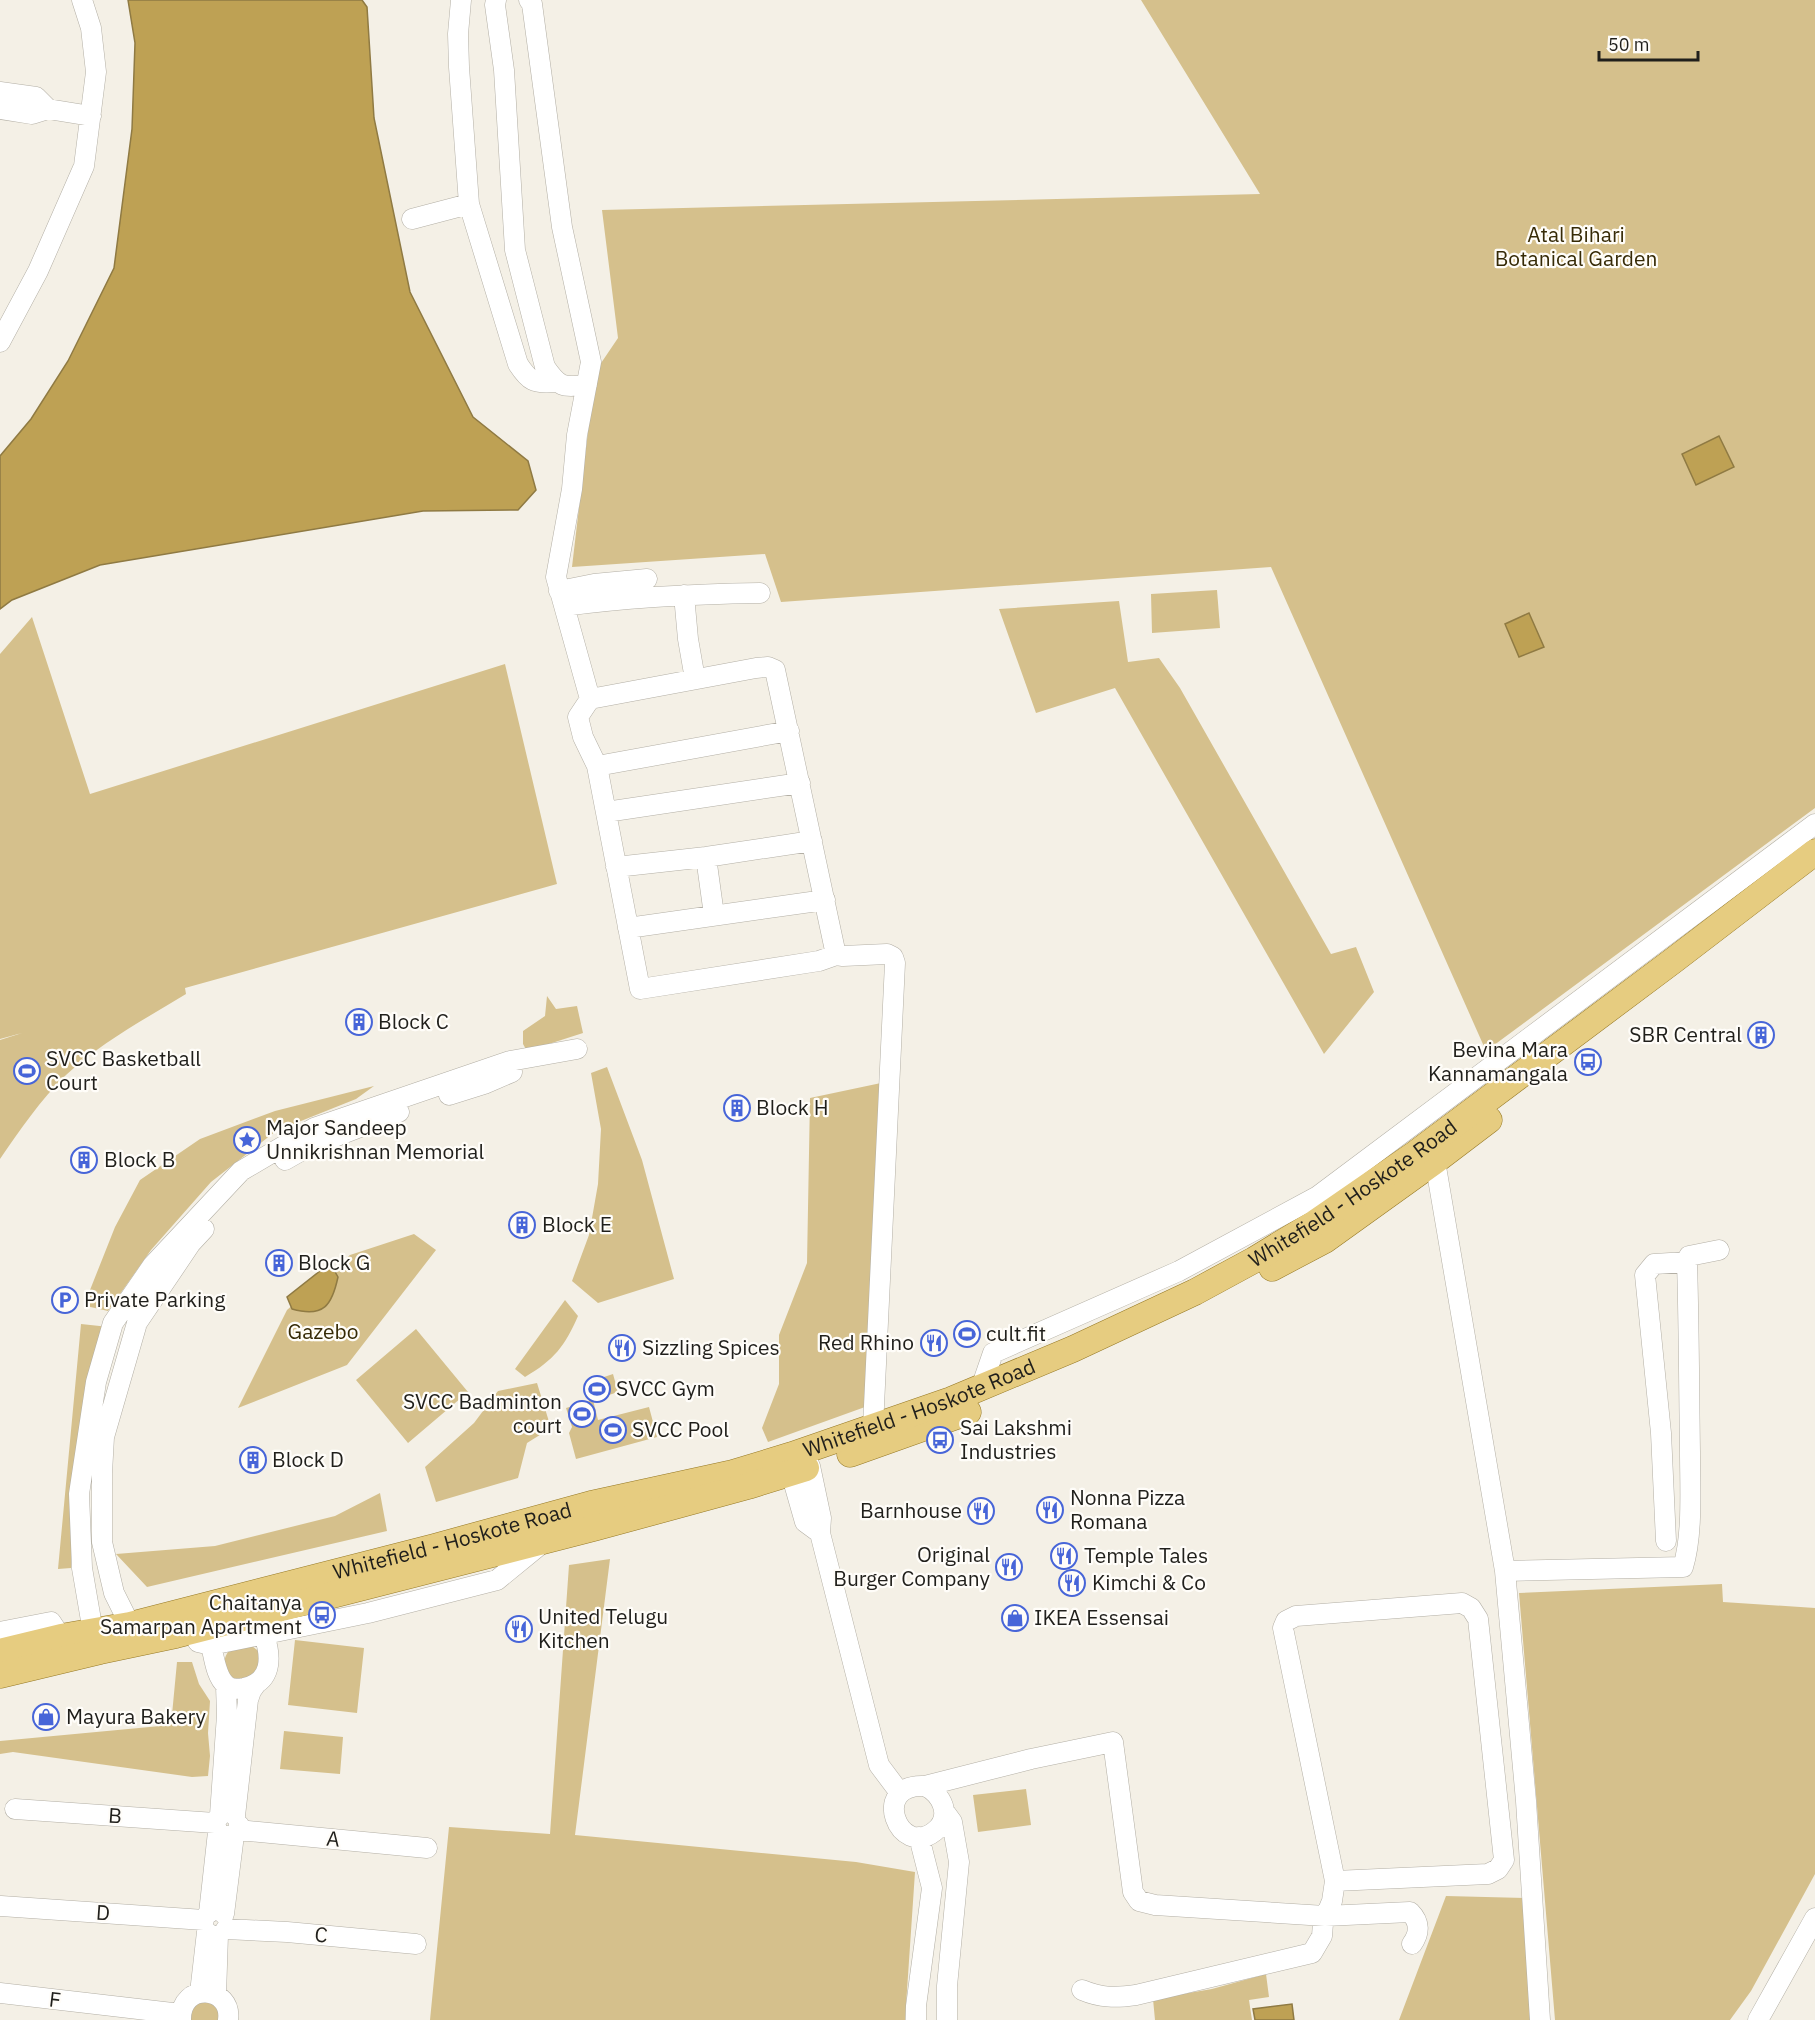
<svg xmlns="http://www.w3.org/2000/svg" width="1815" height="2020" font-family="'IBM Plex Sans',sans-serif">
<style>
.green{fill:#d5c08c}
.water{fill:#bea154;stroke:#8f7a43;stroke-width:1.5}
.lines{fill:none;stroke-linecap:round;stroke-linejoin:round}
.minor-casing{stroke:#b3afa5;stroke-width:21}
.major-casing{stroke:#967925;stroke-width:27}
.minor{stroke:#fff;stroke-width:20}
.major{stroke:#e6cc80;stroke-width:26}
.labels{text-anchor:middle;stroke-width:4.5;stroke-linejoin:round;paint-order:stroke}
.park-label{font-size:21px;fill:#362a06;stroke:#fffdf9}
.poi-label{font-size:21px;fill:#201f1b;stroke:#fffdf9;text-anchor:start}
.street-label{font-size:21px;fill:#201f1b;stroke:#fffdf9}
</style>
<rect width="100%" height="100%" fill="#f4f0e6"/>
<!-- green -->
<path class="green" d="M 1141,0 L 1815,0 L 1815,808 L 1486,1051 L 1271,567 L 781,602 L 765,554 L 572,567 L 595,372 L 618,338 L 602,210 L 1260,194 Z
M 1217,590 L 1220,628 L 1152,633 L 1151,594 Z
M 1119,601 L 1128,662 L 1159,658 L 1180,688 L 1331,954 L 1356,947 L 1374,992 L 1324,1054 L 1115,688 L 1036,713 L 999,609 Z
M 32,617 L 90,794 L 505,664 L 557,884 L 185,988 L 186,994 C 145,1019 102,1042 66,1075 C 41,1099 20,1130 0,1159 L 0,1040 L 22,1033 L 0,1039 L 0,654 Z
M 547,996 L 556,1009 L 577,1006 L 583,1033 L 527,1051 L 523,1044 L 523,1031 L 545,1016 Z
M 607,1067 L 642,1160 L 674,1279 L 598,1303 L 572,1281 L 589,1235 L 598,1184 L 601,1129 L 591,1073 Z
M 881,1083 L 865,1407 L 768,1442 L 762,1428 L 779,1384 L 779,1335 L 807,1263 L 810,1098 Z
M 374,1086 L 356,1099 L 276,1131 L 211,1182 L 151,1250 L 108,1311 L 86,1306 L 90,1290 L 115,1227 L 140,1180 L 200,1139 L 275,1111 Z
M 414,1234 L 436,1250 L 347,1365 L 238,1408 L 287,1310 L 350,1255 Z
M 565,1300 L 578,1316 C 565,1346 554,1360 525,1377 L 515,1369 Z
M 81,1324 L 109,1327 L 79,1465 L 71,1568 L 58,1569 Z
M 416,1329 L 468,1392 L 408,1443 L 356,1380 Z
M 613,1374 L 618,1392 L 606,1396 L 601,1378 Z
M 537,1383 L 551,1428 L 527,1443 L 518,1478 L 436,1502 L 425,1467 L 474,1423 L 498,1391 Z
M 593,1400 L 598,1420 L 649,1407 L 657,1437 L 576,1459 L 569,1433 L 572,1427 L 566,1408 Z
M 380,1493 L 387,1531 L 147,1587 L 116,1554 L 215,1546 L 335,1516 Z
M 610,1559 L 575,1835 L 856,1862 L 915,1872 L 905,2020 L 430,2020 L 449,1827 L 550,1834 L 569,1565 Z
M 1722,1584 L 1723,1602 L 1815,1608 L 1815,1874 L 1751,1991 L 1730,2020 L 1555,2020 L 1519,1593 Z
M 295,1640 L 364,1648 L 357,1713 L 288,1705 Z
M 249,1644 L 260,1652 L 262,1668 L 241,1682 C 225,1675 218,1663 231,1648 Z
M 177,1662 L 192,1662 L 199,1684 L 210,1701 L 208,1733 L 210,1756 L 208,1776 L 192,1777 L 13,1752 L 0,1754 L 0,1741 L 171,1725 Z
M 284,1731 L 343,1737 L 340,1774 L 280,1769 Z
M 1026,1789 L 1031,1825 L 978,1832 L 973,1795 Z
M 1446,1896 L 1525,1898 L 1532,2020 L 1399,2020 Z
M 1266,1974 L 1269,1997 L 1249,2000 L 1252,2020 L 1155,2020 L 1153,1999 L 1212,1989 Z
M 203,2000 L 218,2006 L 221,2020 L 187,2020 L 189,2009 Z"/>
<!-- water -->
<path class="water" d="M 128,0 L 362,0 L 367,7 L 374,118 L 410,292 L 473,417 L 528,461 L 536,490 L 518,510 L 423,511 L 100,565 L 12,600 L 0,609 L 0,456 L 31,419 L 68,361 L 114,268 L 132,129 L 135,43 Z
M 1719,436 L 1734,467 L 1696,485 L 1682,454 Z
M 1529,613 L 1544,647 L 1519,657 L 1505,624 Z
M 330,1263 L 338,1277 C 332,1305 324,1318 292,1309 L 287,1297 Z
M 1292,2004 L 1294,2020 L 1255,2020 L 1253,2009 Z"/>
<g class="lines">
<defs>
<path id="minor" d="M 461,0 L 458,34 L 459,67 L 469,204 L 518,364 C 529,381 534,384 555,382
M 496,0 L 495,5 L 504,70 L 515,250 L 545,367 C 558,386 563,389 587,384
M 529,0 L 532,4 L 562,227 L 591,362 L 577,435 L 572,489 L 556,577 L 590,699 L 756,668 L 768,667 L 775,670 L 836,955
M 0,92 L 36,97 L 48,109
M 0,109 L 32,114 L 48,109 L 91,116
M 412,219 L 469,204
M 0,342 L 38,271 L 84,166 L 96,72 L 91,28 L 82,0
M 559,591 L 594,584 L 647,579
M 684,595 L 688,639 L 695,679
M 564,606 C 630,597 693,594 760,593
M 590,699 L 578,717 L 583,737 L 597,766 L 640,989 L 819,961 L 836,955 L 843,956 L 887,954 L 893,957 L 895,963 L 873,1427 L 876,1439
M 597,766 L 789,731
M 606,812 L 800,783
M 706,857 L 714,915
M 616,867 L 706,857 L 812,841
M 628,928 L 825,900
M 449,1095 L 484,1084 L 512,1072
M 285,1160 L 306,1148 L 399,1112
M 1435,1161 L 1505,1571 L 1526,1801 L 1540,2020
M 981,1388 L 993,1353 L 1179,1271 L 1318,1196 L 1815,824
M 791,1473 L 805,1522 L 820,1533 L 821,1518 L 810,1466
M 820,1533 L 879,1765 L 900,1793
M 1666,1541 L 1661,1433 L 1645,1275 L 1654,1264 L 1687,1262
M 1505,1571 L 1683,1567 C 1693,1535 1690,1487 1690,1452 C 1689,1389 1689,1325 1687,1262 L 1689,1256 L 1719,1250
M 130,1625 L 114,1593 L 102,1542 L 102,1473 L 104,1437 L 137,1323 L 191,1243 L 204,1229
M 0,1632 L 51,1622 L 61,1637
M 93,1632 L 82,1568 L 79,1494 L 96,1382 L 113,1323 L 153,1265 L 241,1171 L 314,1128 L 510,1061 L 577,1049
M 198,1642 L 211,1645 C 214,1657 216,1677 226,1685 C 231,1690 238,1689 244,1688 C 272,1682 272,1658 264,1635
M 211,1645 L 368,1613 L 497,1580 L 541,1544
M 226,1686 L 227,1715 L 220,1815 L 215,1823 C 216,1834 224,1838 234,1835
M 925,1786 C 942,1794 953,1817 935,1831 C 899,1860 869,1783 925,1786 L 1031,1759 L 1113,1742 L 1133,1892 L 1139,1901 L 1155,1905 L 1325,1916 L 1410,1912 C 1420,1922 1420,1933 1412,1944
M 15,1809 L 215,1823
M 944,1811 L 952,1822 L 959,1862 L 947,1986 L 947,2020
M 235,1816 L 248,1700 L 251,1691 L 256,1684
M 238,1830 L 427,1848
M 1,1906 L 204,1920
M 209,1913 L 218,1832
M 224,1914 L 234,1835 L 238,1830 L 239,1825
M 226,1929 L 287,1932 L 416,1944
M 1082,1990 C 1101,1998 1116,1998 1136,1995 L 1312,1953 L 1322,1936 L 1323,1923 L 1332,1901 L 1335,1881 L 1488,1874 L 1498,1869 L 1504,1860 L 1478,1619 L 1471,1608 L 1462,1603 L 1296,1616 L 1286,1621 L 1283,1628 L 1335,1881
M 0,1993 L 181,2014
M 200,1993 L 207,1932
M 216,1995 L 218,1935
M 181,2020 C 180,1981 233,1986 228,2020
M 916,2020 L 916,2006 L 932,1888 L 919,1837
M 1758,2020 L 1815,1918"/>
<g id="major">
<path d="M 1272,1268 L 1325,1240 L 1435,1161 L 1489,1120"/>
<path d="M 850,1454 L 968,1412"/>
<path id="s1" d="M 0,1652 L 61,1637 L 130,1625 L 434,1547 L 591,1504 L 733,1473 L 792,1455 L 951,1400 L 1073,1349 L 1195,1292 L 1254,1260 L 1315,1223 L 1415,1154 L 1674,960 L 1815,852"/>
<path d="M 0,1675 L 100,1651 L 176,1635 L 594,1528 L 748,1486 L 806,1468"/>
</g>
</defs>
<!-- minor casing -->
<use href="#minor" class="minor-casing"/>
<!-- major casing -->
<use href="#major" class="major-casing"/>
<!-- minor -->
<use href="#minor" class="minor"/>
<!-- major -->
<use href="#major" class="major"/>
</g>
<!-- icons -->
<defs>
<symbol id="building-ring" viewBox="-11 -11 22 22"><circle r="9.5" fill="#fffdf9" stroke="#4765d8" stroke-width="1.5"/><path d="M-4-6H4V6H1V3H-1V6H-4ZM-2.5-4.3h1.7v1.8h-1.7ZM.8-4.3h1.7v1.8H.8ZM-2.5-1h1.7V.8h-1.7ZM.8-1h1.7V.8H.8Z" fill="#4765d8"/></symbol>
<symbol id="bus-ring" viewBox="-11 -11 22 22"><circle r="9.5" fill="#fffdf9" stroke="#4765d8" stroke-width="1.5"/><path d="M-5-6H5V4H4V6H2V4H-2V6H-4V4H-5ZM-3.5-4V0h7V-4ZM-3.5 1.2v1.5H-2V1.2ZM2 1.2v1.5H3.5V1.2Z" fill="#4765d8"/></symbol>
<symbol id="stadium-ring" viewBox="-11 -11 22 22"><circle r="9.5" fill="#fffdf9" stroke="#4765d8" stroke-width="1.5"/><path d="M0-5a6.5 5 0 1 0 0 10a6.5 5 0 1 0 0-10ZM-3.5-1.8h7v3.6h-7Z" fill="#4765d8"/></symbol>
<symbol id="sight-ring" viewBox="-11 -11 22 22"><circle r="9.5" fill="#fffdf9" stroke="#4765d8" stroke-width="1.5"/><path d="M0-6L1.8-2.2L6-1.7L2.9 1.2L3.7 5.4L0 3.3L-3.7 5.4L-2.9 1.2L-6-1.7L-1.8-2.2Z" fill="#4765d8"/></symbol>
<symbol id="parking-ring" viewBox="-11 -11 22 22"><circle r="9.5" fill="#fffdf9" stroke="#4765d8" stroke-width="1.5"/><path d="M-3.5-5.5H1a3.5 3.5 0 0 1 0 7H-1V5.5H-3.5ZM-1-3.4V-.6H.8a1.4 1.4 0 0 0 0-2.8Z" fill="#4765d8"/></symbol>
<symbol id="restaurant-ring" viewBox="-11 -11 22 22"><circle r="9.5" fill="#fffdf9" stroke="#4765d8" stroke-width="1.5"/><path d="M-5-6h1v4h1v-4h1v4h1v-4h1v5L-1.5 .5V6h-2V.5L-5-1ZM5-6V6H3V1.5H1.5Q1.5-4 5-6Z" fill="#4765d8"/></symbol>
<symbol id="shop-ring" viewBox="-11 -11 22 22"><circle r="9.5" fill="#fffdf9" stroke="#4765d8" stroke-width="1.5"/><path d="M-5-2.5h2.3a2.7 3.5 0 0 1 5.4 0H5L5.5 6h-11ZM-1.5-2.5h3a1.5 2.3 0 0 0-3 0Z" fill="#4765d8"/></symbol>
</defs>
<g fill-rule="evenodd">
<use href="#building-ring" x="344" y="1007" width="30" height="30"/>
<use href="#building-ring" x="1746" y="1020" width="30" height="30"/>
<use href="#bus-ring" x="1573" y="1047" width="30" height="30"/>
<use href="#stadium-ring" x="12" y="1056" width="30" height="30"/>
<use href="#building-ring" x="722" y="1093" width="30" height="30"/>
<use href="#sight-ring" x="232" y="1125" width="30" height="30"/>
<use href="#building-ring" x="69" y="1145" width="30" height="30"/>
<use href="#building-ring" x="507" y="1210" width="30" height="30"/>
<use href="#building-ring" x="264" y="1248" width="30" height="30"/>
<use href="#parking-ring" x="50" y="1285" width="30" height="30"/>
<use href="#stadium-ring" x="952" y="1319" width="30" height="30"/>
<use href="#restaurant-ring" x="919" y="1328" width="30" height="30"/>
<use href="#restaurant-ring" x="607" y="1333" width="30" height="30"/>
<use href="#stadium-ring" x="582" y="1374" width="30" height="30"/>
<use href="#stadium-ring" x="567" y="1399" width="30" height="30"/>
<use href="#stadium-ring" x="598" y="1415" width="30" height="30"/>
<use href="#bus-ring" x="925" y="1425" width="30" height="30"/>
<use href="#building-ring" x="238" y="1445" width="30" height="30"/>
<use href="#restaurant-ring" x="1035" y="1495" width="30" height="30"/>
<use href="#restaurant-ring" x="966" y="1496" width="30" height="30"/>
<use href="#restaurant-ring" x="1049" y="1541" width="30" height="30"/>
<use href="#restaurant-ring" x="994" y="1552" width="30" height="30"/>
<use href="#restaurant-ring" x="1057" y="1568" width="30" height="30"/>
<use href="#bus-ring" x="307" y="1600" width="30" height="30"/>
<use href="#shop-ring" x="1000" y="1603" width="30" height="30"/>
<use href="#restaurant-ring" x="504" y="1614" width="30" height="30"/>
<use href="#shop-ring" x="31" y="1702" width="30" height="30"/>
</g>
<g class="labels">
<!-- park labels -->
<g class="park-label">
<text x="1576" y="242">Atal Bihari<tspan x="1576" dy="24">Botanical Garden</tspan></text>
<text x="323" y="1339">Gazebo</text>
</g>
<!-- poi labels -->
<g class="poi-label">
<text x="378" y="1029">Block C</text>
<text x="1742" y="1042" text-anchor="end">SBR Central</text>
<text x="1568" y="1057" text-anchor="end">Bevina Mara<tspan x="1568" dy="24">Kannamangala</tspan></text>
<text x="46" y="1066">SVCC Basketball<tspan x="46" dy="24">Court</tspan></text>
<text x="756" y="1115">Block H</text>
<text x="266" y="1135">Major Sandeep<tspan x="266" dy="24">Unnikrishnan Memorial</tspan></text>
<text x="104" y="1167">Block B</text>
<text x="542" y="1232">Block E</text>
<text x="298" y="1270">Block G</text>
<text x="84" y="1307">Private Parking</text>
<text x="986" y="1341">cult.fit</text>
<text x="914" y="1350" text-anchor="end">Red Rhino</text>
<text x="642" y="1355">Sizzling Spices</text>
<text x="616" y="1396">SVCC Gym</text>
<text x="562" y="1409" text-anchor="end">SVCC Badminton<tspan x="562" dy="24">court</tspan></text>
<text x="960" y="1435">Sai Lakshmi<tspan x="960" dy="24">Industries</tspan></text>
<text x="632" y="1437">SVCC Pool</text>
<text x="272" y="1467">Block D</text>
<text x="1070" y="1505">Nonna Pizza<tspan x="1070" dy="24">Romana</tspan></text>
<text x="962" y="1518" text-anchor="end">Barnhouse</text>
<text x="990" y="1562" text-anchor="end">Original<tspan x="990" dy="24">Burger Company</tspan></text>
<text x="1084" y="1563">Temple Tales</text>
<text x="1092" y="1590">Kimchi &amp; Co</text>
<text x="302" y="1610" text-anchor="end">Chaitanya<tspan x="302" dy="24">Samarpan Apartment</tspan></text>
<text x="538" y="1624">United Telugu<tspan x="538" dy="24">Kitchen</tspan></text>
<text x="1034" y="1625">IKEA Essensai</text>
<text x="66" y="1724">Mayura Bakery</text>
</g>
<!-- street labels -->
<g class="street-label">
<text dy="7" stroke="none"><textPath href="#s1" startOffset="1438">Whitefield - Hoskote Road</textPath></text>
<text dy="7" stroke="none"><textPath href="#s1" startOffset="952">Whitefield - Hoskote Road</textPath></text>
<text dy="7" stroke="none"><textPath href="#s1" startOffset="466">Whitefield - Hoskote Road</textPath></text>
<text transform="translate(115 1816) rotate(4)" y="7">B</text>
<text transform="translate(333 1839) rotate(5)" y="7">A</text>
<text transform="translate(103 1913) rotate(4)" y="7">D</text>
<text transform="translate(321 1935) rotate(5)" y="7">C</text>
<text transform="translate(55 2000) rotate(7)" y="7">F</text>
</g>
</g>
<!-- scale -->
<path d="M1599 51v9h99v-9" fill="none" stroke="#201f1b" stroke-width="3"/>
<text x="1608" y="51" font-size="18" fill="#201f1b" stroke="#fffdf9" stroke-width="4.5" paint-order="stroke">50 m</text>
</svg>
